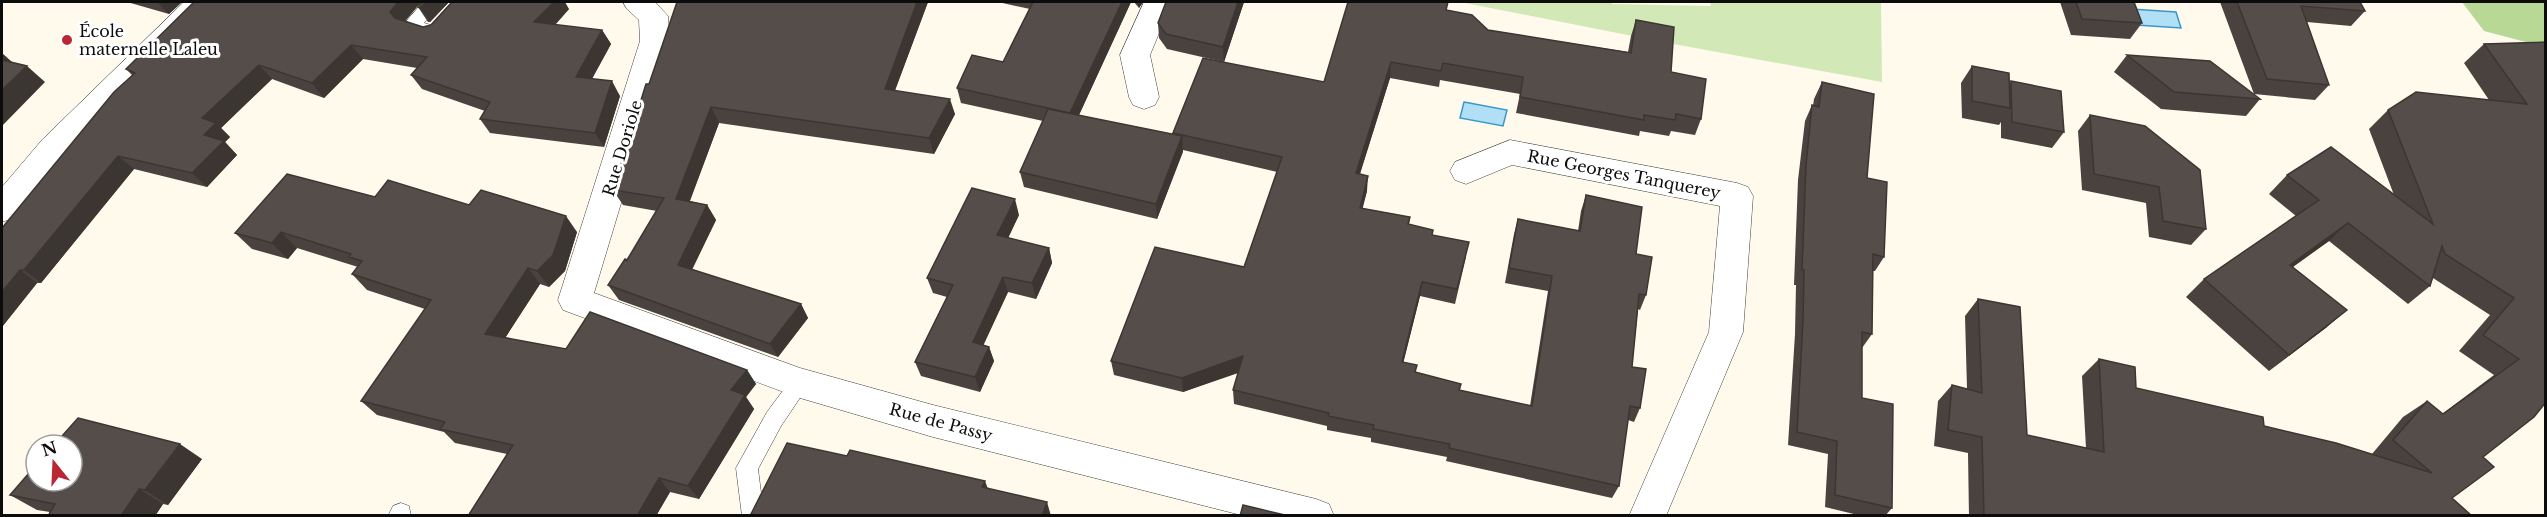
<svg xmlns="http://www.w3.org/2000/svg" width="2547" height="517" font-family="'Libre Baskerville',serif">
<style>
.green{fill:#d2e8b6}
.forest{fill:#b7d995}
.water{fill:#b1dff5;stroke:#3998cb;stroke-width:1.5}
.lines{fill:none;stroke-linecap:round;stroke-linejoin:round}
.service-casing{stroke:#3f3f3f;stroke-width:1}
.minor-casing{stroke:#3f3f3f;stroke-width:1}
.service{fill:#fff;fill-rule:evenodd}
.minor{fill:#fff;fill-rule:evenodd}
.wall{fill:#49423f}
.shaded-wall{fill:#3c3633}
.building{fill:#554d49;stroke:#3c3633;stroke-width:1.5}
.poi-dot{fill:#ba2634;stroke:#fff;stroke-width:2}
.labels{text-anchor:middle;stroke-width:6;stroke-linejoin:round;paint-order:stroke}
.poi-label{font-size:16px;fill:#0c0c0c;stroke:#fff;text-anchor:start}
.street-label{font-size:16px;fill:#0c0c0c;stroke:#fff}
</style>
<rect width="100%" height="100%" fill="#fffaeb"/>
<!-- green -->
<path class="green" d="M 1460,2 L 1611,2 L 1612,4 L 1711,6 L 1710,2 L 1881,2 L 1882,82 L 1668,43 Z"/>
<!-- forest -->
<path class="forest" d="M 2462,2 L 2545,2 L 2545,47 L 2484,31 Z"/>
<!-- water -->
<path class="water" d="M 2131,9 L 2176,12 L 2181,28 L 2136,25 Z
M 1464,102 L 1507,110 L 1503,126 L 1460,118 Z"/>
<g class="lines">
<defs>
<path id="service" d="M 423,2 L 442,2 L 424,23 L 431,25 L 452,2 L 471,2 L 440,38 L 434,39 L 406,30 L 403,25 Z
M 800,374 L 807,377 L 810,383 L 781,426 L 758,469 L 764,516 L 742,516 L 736,468 L 767,412 L 793,377 Z
M 401,503 L 409,506 L 411,516 L 388,516 L 393,506 Z"/>
<path id="minor" d="M 184,2 L 215,2 L 211,9 L 64,158 L 13,218 L 2,222 L 2,187 L 42,140 Z
M 623,2 L 655,2 L 668,16 L 670,41 L 594,293 L 800,368 L 933,405 L 1316,499 L 1329,504 L 1334,516 L 1245,516 L 933,437 L 800,398 L 563,310 L 558,300 L 640,41 L 639,20 L 627,9 Z
M 1144,2 L 1172,2 L 1150,55 L 1159,97 L 1155,105 L 1144,109 L 1133,105 L 1129,97 L 1120,55 Z
M 1510,140 L 1737,183 L 1748,187 L 1753,196 L 1743,332 L 1666,516 L 1629,516 L 1709,332 L 1720,206 L 1512,165 L 1466,184 L 1455,180 L 1450,171 L 1455,162 Z"/>
</defs>
<!-- service casing -->
<use href="#service" class="service-casing"/>
<!-- minor casing -->
<use href="#minor" class="minor-casing"/>
<!-- service -->
<use href="#service" class="service"/>
<!-- minor -->
<use href="#minor" class="minor"/>
</g>
<!-- wall -->
<path class="wall" d="M 127,2 L 182,2 L 169,14 Z
M 194,2 L 421,2 L 405,21 L 423,27 L 569,9 L 555,25 L 602,30 L 611,44 L 592,79 L 620,96 L 604,147 L 490,133 L 480,119 L 485,111 L 422,89 L 411,75 L 417,68 L 363,59 L 324,98 L 272,79 L 221,128 L 230,137 L 225,142 L 237,155 L 207,187 L 134,169 L 41,283 L 37,283 L 2,327 L 2,228 L 132,75 L 126,69 Z
M 422,2 L 449,2 L 430,22 L 428,22 L 418,7 Z
M 677,2 L 928,2 L 895,90 L 955,114 L 934,154 L 719,123 L 690,201 L 707,205 L 716,220 L 692,270 L 801,304 L 808,318 L 778,357 L 619,300 L 608,285 L 627,260 L 657,211 L 623,205 L 613,190 Z
M 998,2 L 1131,2 L 1079,115 L 1173,135 L 1173,133 L 1324,82 L 1447,10 L 1488,30 L 1628,52 L 1631,36 L 1636,20 L 1701,119 L 1695,135 L 1671,131 L 1669,136 L 1640,131 L 1639,136 L 1516,113 L 1520,94 L 1440,80 L 1439,87 L 1390,78 L 1360,174 L 1367,191 L 1362,208 L 1410,217 L 1409,225 L 1432,235 L 1466,257 L 1455,304 L 1420,296 L 1403,363 L 1415,372 L 1461,384 L 1460,390 L 1530,406 L 1548,291 L 1505,283 L 1514,234 L 1518,219 L 1578,231 L 1581,211 L 1586,195 L 1636,254 L 1646,295 L 1640,310 L 1638,309 L 1632,367 L 1640,408 L 1634,422 L 1628,420 L 1619,486 L 1612,498 L 1446,461 L 1447,457 L 1371,442 L 1371,438 L 1327,430 L 1327,426 L 1234,404 L 1233,390 L 1238,372 L 1183,392 L 1114,375 L 1111,361 L 1244,267 L 1277,172 L 1183,150 L 1157,219 L 1024,187 L 1020,172 L 1043,121 L 961,103 L 957,88 L 1003,62 L 1030,9 Z
M 1134,2 L 1143,2 L 1139,8 Z
M 1166,2 L 1244,2 L 1224,62 L 1167,49 L 1159,38 L 1158,23 Z
M 2060,2 L 2134,2 L 2142,23 L 2130,39 L 2071,35 Z
M 2220,2 L 2360,2 L 2365,11 L 2351,26 L 2307,22 L 2329,85 L 2315,100 L 2254,94 Z
M 2546,42 L 2546,402 L 2483,457 L 2452,498 L 2472,516 L 1969,516 L 1968,453 L 1934,446 L 1938,401 L 1952,385 L 1967,389 L 1965,316 L 1978,299 L 2027,435 L 2086,448 L 2082,376 L 2099,359 L 2136,388 L 2264,426 L 2372,454 L 2403,417 L 2427,401 L 2442,414 L 2494,375 L 2459,351 L 2490,315 L 2433,278 L 2430,286 L 2408,304 L 2329,241 L 2293,267 L 2327,327 L 2269,371 L 2186,297 L 2204,279 L 2296,216 L 2269,194 L 2287,175 L 2394,195 L 2369,129 L 2388,110 L 2489,100 L 2464,63 L 2484,44 Z
M 2127,55 L 2260,99 L 2246,116 L 2161,109 L 2114,72 Z
M 1972,66 L 2009,85 L 2011,81 L 2064,132 L 2052,148 L 2001,138 L 2001,122 L 1999,125 L 1962,118 L 1961,83 Z
M 1822,82 L 1867,178 L 1884,257 L 1875,271 L 1873,271 L 1872,334 L 1862,348 L 1862,398 L 1892,508 L 1885,516 L 1862,516 L 1825,507 L 1828,454 L 1788,445 L 1795,334 L 1796,285 L 1794,285 L 1798,180 L 1805,121 L 1812,105 L 1813,106 L 1814,99 Z
M 2090,115 L 2206,229 L 2191,245 L 2149,237 L 2146,203 L 2082,190 L 2078,131 Z
M 375,197 L 469,205 L 577,232 L 565,271 L 549,287 L 540,284 L 505,338 L 566,349 L 747,370 L 756,384 L 746,397 L 754,409 L 699,499 L 670,492 L 656,516 L 468,516 L 507,454 L 455,443 L 444,432 L 377,415 L 361,401 L 425,309 L 367,290 L 352,274 L 358,267 L 297,248 L 288,259 L 252,249 L 235,233 Z
M 1019,215 L 1008,238 L 1049,248 L 1052,263 L 1036,299 L 1008,292 L 983,345 L 989,347 L 994,361 L 980,392 L 921,376 L 915,362 L 947,297 L 933,293 L 927,278 Z
M 202,459 L 168,505 L 163,504 L 155,516 L 48,516 L 50,512 L 37,510 L 10,495 Z"/>
<!-- shaded-wall -->
<path class="shaded-wall" d="M 157,2 L 182,2 L 169,14 Z
M 398,2 L 421,2 L 401,26 L 390,12 Z
M 426,2 L 449,2 L 430,22 L 420,8 Z
M 554,2 L 565,2 L 569,9 L 544,37 L 534,22 Z
M 917,2 L 928,2 L 890,104 L 885,89 Z
M 1122,2 L 1131,2 L 1073,128 L 1070,113 Z
M 1138,2 L 1143,2 L 1139,8 Z
M 1238,2 L 1244,2 L 1224,62 L 1223,47 Z
M 602,30 L 611,44 L 585,91 L 576,77 Z
M 351,45 L 363,59 L 324,98 L 312,83 Z
M 2,53 L 21,70 L 2,63 Z
M 1391,62 L 1390,78 L 1355,189 L 1356,173 Z
M 259,65 L 272,79 L 221,128 L 230,137 L 225,142 L 237,155 L 207,187 L 192,173 L 204,135 L 202,118 Z
M 27,66 L 45,82 L 2,126 L 2,90 Z
M 612,81 L 620,96 L 604,147 L 595,133 Z
M 950,99 L 955,114 L 934,154 L 929,138 Z
M 711,107 L 719,123 L 685,213 L 676,199 Z
M 1182,136 L 1183,152 L 1157,219 L 1156,204 Z
M 118,156 L 134,169 L 41,283 L 24,270 Z
M 1368,176 L 1367,191 L 1359,223 L 1360,208 Z
M 1015,199 L 1019,215 L 1002,251 L 997,235 Z
M 707,205 L 716,220 L 687,279 L 678,265 Z
M 566,216 L 577,232 L 565,271 L 549,287 L 537,271 Z
M 2348,223 L 2329,241 L 2271,282 L 2290,265 Z
M 281,232 L 297,248 L 288,259 L 272,243 Z
M 1049,248 L 1052,263 L 1036,299 L 1032,283 Z
M 528,268 L 540,284 L 498,349 L 485,334 Z
M 20,270 L 37,283 L 2,327 L 2,292 Z
M 1003,277 L 1008,292 L 978,357 L 973,342 Z
M 1422,282 L 1420,296 L 1400,376 L 1402,362 Z
M 801,304 L 808,318 L 778,357 L 770,344 Z
M 2347,310 L 2327,327 L 2269,371 L 2289,355 Z
M 989,347 L 994,361 L 980,392 L 975,377 Z
M 1243,356 L 1244,371 L 1183,392 L 1182,378 Z
M 747,370 L 756,384 L 746,397 L 754,409 L 699,499 L 688,486 L 731,390 Z
M 180,444 L 202,459 L 168,505 L 145,490 Z
M 659,478 L 670,492 L 656,516 L 637,516 Z
M 985,481 L 991,497 L 982,487 Z
M 139,489 L 163,504 L 155,516 L 121,516 Z
M 1047,502 L 1051,516 L 1042,516 Z"/>
<!-- building -->
<path class="building" d="M 194,2 L 398,2 L 390,12 L 395,18 L 423,27 L 431,25 L 452,2 L 554,2 L 534,22 L 602,30 L 576,77 L 612,81 L 595,133 L 480,119 L 490,102 L 411,75 L 427,57 L 351,45 L 312,83 L 259,65 L 202,118 L 216,123 L 204,135 L 224,141 L 192,173 L 118,156 L 24,270 L 20,270 L 2,292 L 2,228 L 114,92 L 135,73 L 126,69 Z
M 422,2 L 426,2 L 420,8 L 418,7 Z
M 677,2 L 917,2 L 885,89 L 950,99 L 929,138 L 711,107 L 676,199 L 707,205 L 678,265 L 801,304 L 770,344 L 608,285 L 625,259 L 627,260 L 664,198 L 613,190 L 646,84 L 649,84 Z
M 1033,2 L 1122,2 L 1070,113 L 957,88 L 972,55 L 1003,62 Z
M 1166,2 L 1238,2 L 1223,47 L 1166,34 L 1158,23 Z
M 1348,2 L 1448,2 L 1446,10 L 1472,15 L 1488,30 L 1631,53 L 1636,20 L 1674,27 L 1671,72 L 1706,79 L 1701,119 L 1676,114 L 1675,120 L 1644,115 L 1644,120 L 1520,97 L 1523,77 L 1443,63 L 1441,71 L 1391,62 L 1356,173 L 1368,176 L 1360,208 L 1410,217 L 1408,224 L 1433,230 L 1432,235 L 1469,242 L 1457,289 L 1422,282 L 1402,362 L 1417,365 L 1415,372 L 1461,384 L 1459,390 L 1532,406 L 1552,276 L 1509,268 L 1518,219 L 1580,231 L 1586,195 L 1642,207 L 1636,254 L 1652,257 L 1646,295 L 1639,294 L 1632,367 L 1646,369 L 1640,408 L 1630,406 L 1619,486 L 1449,448 L 1450,444 L 1373,429 L 1374,425 L 1328,416 L 1329,413 L 1233,390 L 1243,356 L 1182,378 L 1111,361 L 1155,247 L 1244,267 L 1282,157 L 1173,133 L 1203,58 L 1324,82 Z
M 2076,2 L 2134,2 L 2142,23 L 2082,19 Z
M 2237,2 L 2360,2 L 2365,11 L 2301,6 L 2329,85 L 2267,79 Z
M 2546,42 L 2546,402 L 2534,417 L 2483,457 L 2494,467 L 2452,498 L 2472,516 L 1984,516 L 1982,437 L 1948,430 L 1952,385 L 1982,393 L 1978,299 L 2020,307 L 2027,435 L 2104,452 L 2099,359 L 2135,367 L 2136,388 L 2263,417 L 2264,426 L 2336,443 L 2432,473 L 2393,440 L 2427,401 L 2443,414 L 2519,359 L 2483,335 L 2514,298 L 2445,254 L 2442,246 L 2430,286 L 2348,223 L 2290,265 L 2347,310 L 2289,355 L 2204,279 L 2319,200 L 2287,175 L 2331,147 L 2433,224 L 2388,110 L 2416,92 L 2527,104 L 2484,44 Z
M 2127,55 L 2210,61 L 2260,99 L 2174,92 Z
M 2,60 L 27,66 L 2,90 Z
M 1972,66 L 2009,73 L 2010,108 L 1972,101 Z
M 2011,81 L 2061,91 L 2064,132 L 2012,122 Z
M 1822,82 L 1874,94 L 1867,178 L 1887,182 L 1884,257 L 1873,254 L 1872,334 L 1862,332 L 1862,398 L 1893,404 L 1892,508 L 1835,495 L 1837,441 L 1797,432 L 1803,320 L 1804,270 L 1802,270 L 1806,165 L 1812,105 L 1819,107 Z
M 1048,109 L 1182,136 L 1156,204 L 1020,172 Z
M 2090,115 L 2145,126 L 2200,170 L 2206,229 L 2163,221 L 2159,187 L 2094,174 Z
M 287,174 L 375,197 L 388,180 L 469,205 L 481,190 L 566,216 L 553,255 L 537,271 L 528,268 L 485,334 L 566,349 L 590,312 L 747,370 L 731,390 L 745,395 L 688,486 L 659,478 L 637,516 L 468,516 L 513,445 L 440,429 L 445,422 L 361,401 L 431,300 L 352,274 L 362,261 L 349,257 L 351,254 L 281,232 L 272,243 L 235,233 Z
M 972,188 L 1015,199 L 997,235 L 1049,248 L 1032,283 L 1003,277 L 973,342 L 989,347 L 975,377 L 915,362 L 953,285 L 927,278 Z
M 78,418 L 180,444 L 145,490 L 139,489 L 121,516 L 48,516 L 55,504 L 10,495 L 36,465 L 36,481 L 72,481 L 72,445 L 54,445 Z
M 787,443 L 847,456 L 850,450 L 985,481 L 982,487 L 1047,502 L 1042,516 L 750,516 Z
M 1243,505 L 1289,516 L 1240,516 Z"/>
<!-- markers -->
<circle class="poi-dot" cx="67" cy="40" r="6"/>
<g class="labels">
<!-- poi labels -->
<g class="poi-label">
<text x="79" y="37">École<tspan x="79" dy="18">maternelle Laleu</tspan></text>
</g>
<!-- street labels -->
<g class="street-label">
<text transform="translate(622 148) rotate(-73)" y="6">Rue Doriole</text>
<text transform="translate(1624 174) rotate(11)" y="6">Rue Georges Tanquerey</text>
<text transform="translate(941 422) rotate(15)" y="6">Rue de Passy</text>
</g>
</g>
<!-- border -->
<rect width="2547" height="517" fill="none" stroke="#0c0c0c" stroke-width="6"/>
<!-- north arrow -->
<g transform="translate(54 463) rotate(342)"><circle r="28" fill="#ffffff" stroke="#9e9e9e" stroke-width="1.5"/>
<path d="M0-4.5L10 22L0 15L-10 22Z" fill="#ba2634"/>
<text y="-9" font-size="16" font-weight="bold" text-anchor="middle" fill="#0c0c0c">N</text>
</g>
</svg>
